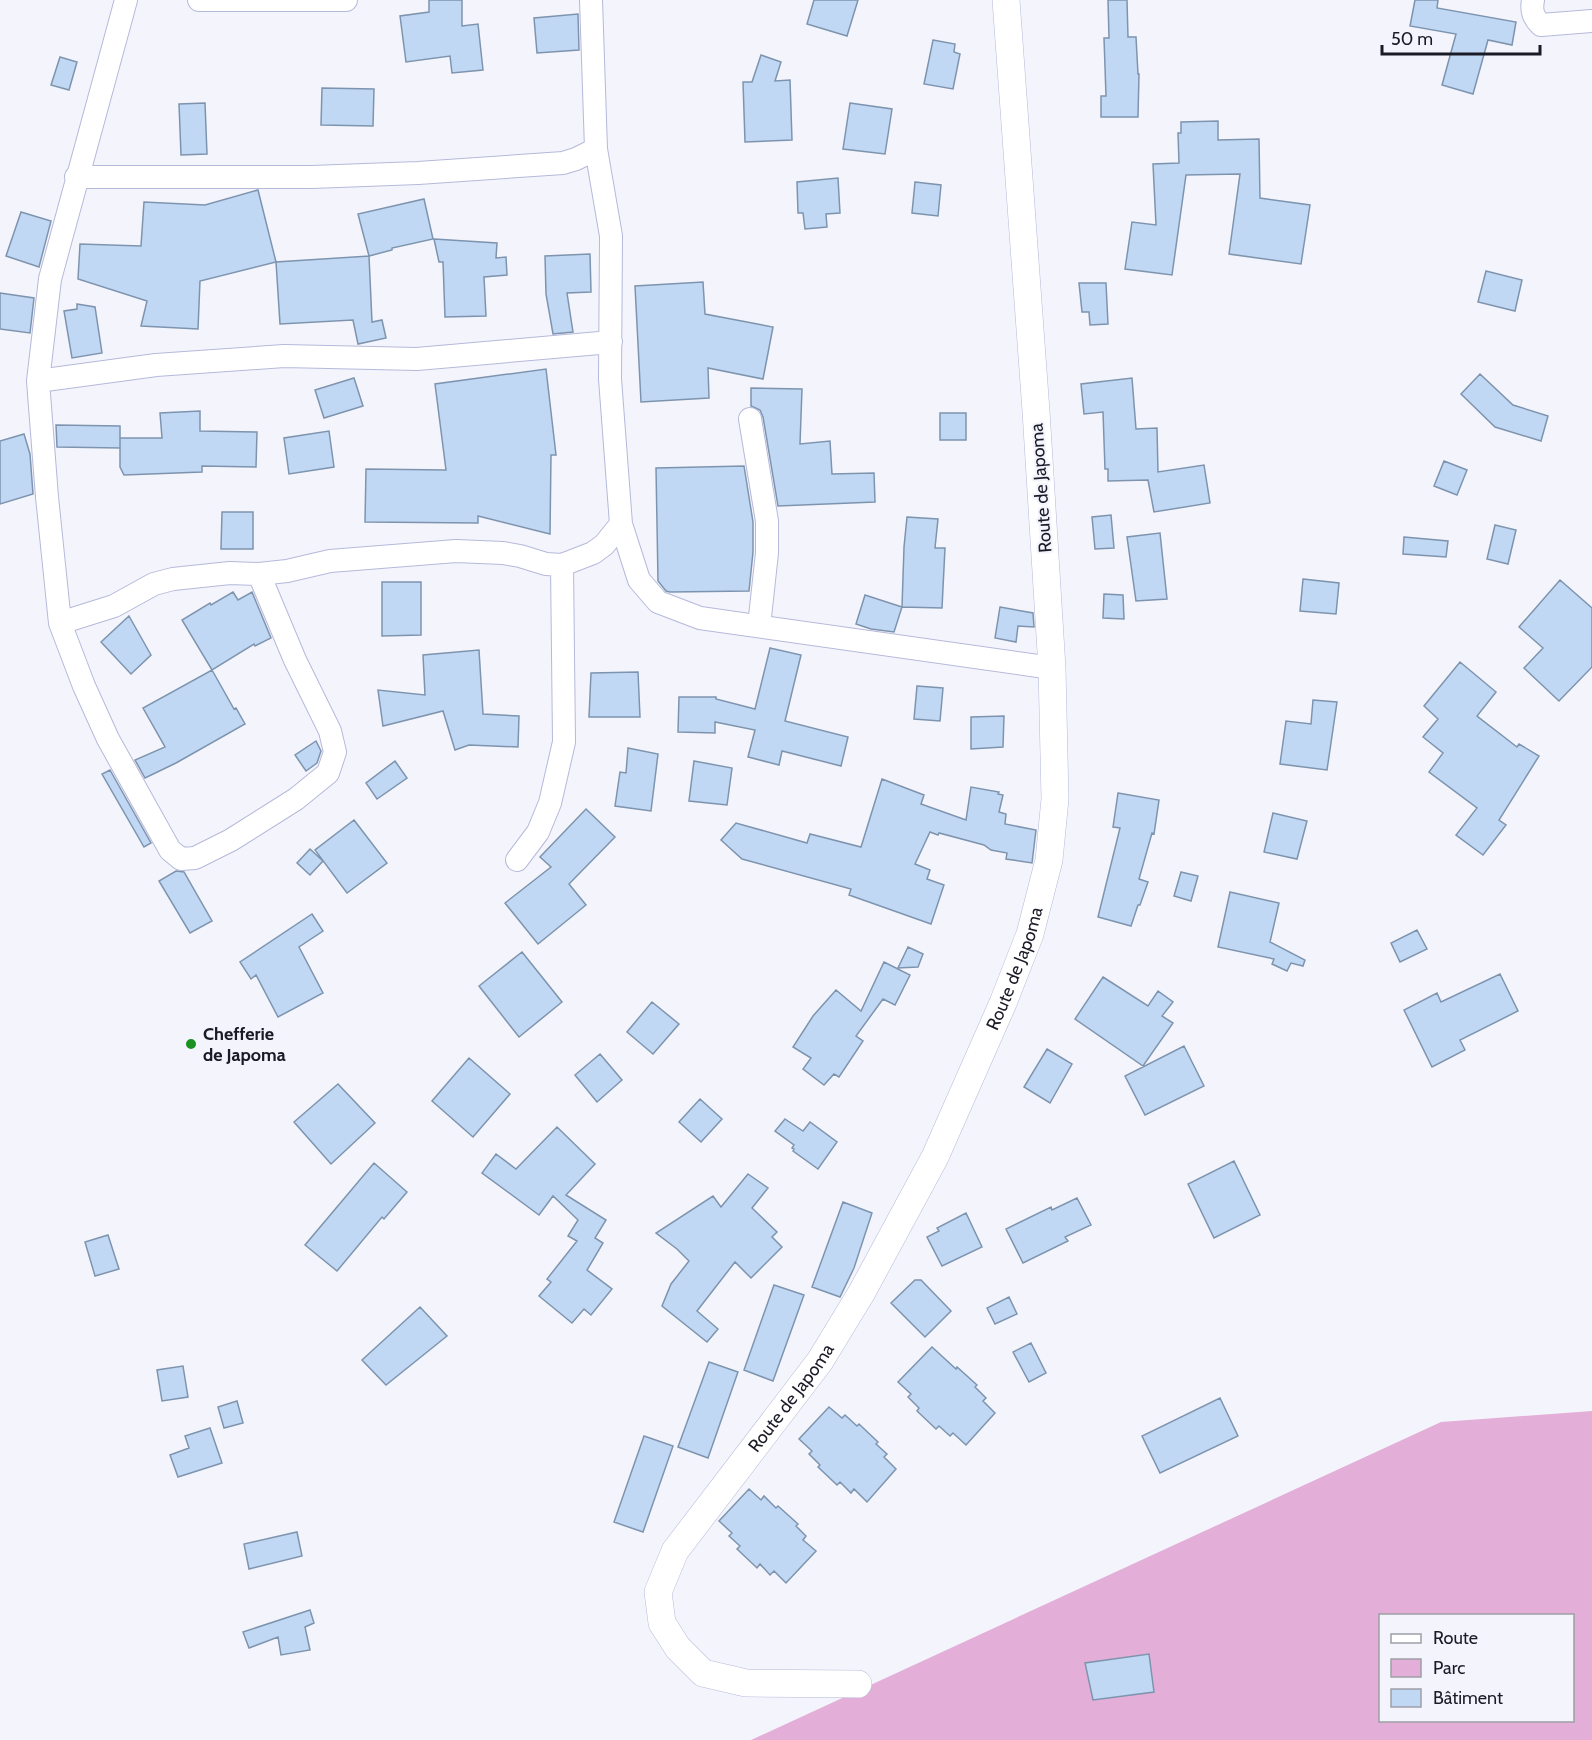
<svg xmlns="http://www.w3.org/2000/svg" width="1592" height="1740" font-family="Cabin,sans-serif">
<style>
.green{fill:#e3afd8;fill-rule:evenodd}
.building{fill:#c0d8f4;stroke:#7e94ae;stroke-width:1.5}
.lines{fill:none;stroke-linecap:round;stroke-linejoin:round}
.minor-casing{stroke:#b5b9da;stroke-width:24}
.tertiary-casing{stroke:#b5b9da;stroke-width:28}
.minor{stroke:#fff;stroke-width:22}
.tertiary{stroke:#fff;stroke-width:27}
.poi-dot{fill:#199220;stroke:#f4f5fc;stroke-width:2}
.labels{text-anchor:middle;stroke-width:4.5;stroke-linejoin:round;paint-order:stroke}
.street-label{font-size:18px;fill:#1a1b27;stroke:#f4f5fc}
.poi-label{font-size:18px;font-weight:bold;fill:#1a1b27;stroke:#f4f5fc;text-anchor:start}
</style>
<rect width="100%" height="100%" fill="#f4f5fc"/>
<!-- green -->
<path class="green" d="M 1592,1411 L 1592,1740 L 751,1740 L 1441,1422 ZM 1380,1616 L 1572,1616 L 1572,1720 L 1380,1720 Z"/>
<!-- building -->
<path class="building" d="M 429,0 L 462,0 L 462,26 L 478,24 L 483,70 L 452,73 L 450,56 L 406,62 L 400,16 L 429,12 Z
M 814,0 L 858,0 L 847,36 L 807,24 Z
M 1108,0 L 1127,0 L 1128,37 L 1136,37 L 1138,74 L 1139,74 L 1138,117 L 1101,117 L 1101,96 L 1106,96 L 1104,38 L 1109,38 Z
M 1415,0 L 1438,0 L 1437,8 L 1516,22 L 1512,45 L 1488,40 L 1473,94 L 1442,85 L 1456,34 L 1410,26 Z
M 578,14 L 579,50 L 537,53 L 534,18 Z
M 933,40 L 955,44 L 954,52 L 960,54 L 953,89 L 924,84 Z
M 761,55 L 781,62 L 775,81 L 790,80 L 792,140 L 745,142 L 743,82 L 752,82 Z
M 60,57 L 77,62 L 69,90 L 51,85 Z
M 322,88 L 374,89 L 373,126 L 321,125 Z
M 205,103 L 207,154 L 181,155 L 179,104 Z
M 850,103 L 892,109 L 885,154 L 843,149 Z
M 1218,121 L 1218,140 L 1259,139 L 1260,198 L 1310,205 L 1301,264 L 1229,254 L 1240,174 L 1186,175 L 1172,275 L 1125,269 L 1132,222 L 1156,225 L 1153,164 L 1179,163 L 1178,133 L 1181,133 L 1181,122 Z
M 838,178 L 840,213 L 826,214 L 827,227 L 805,229 L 803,213 L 798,213 L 797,182 Z
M 915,182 L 941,185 L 938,216 L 912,213 Z
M 258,190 L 276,262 L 200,281 L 198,329 L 141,326 L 147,301 L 78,279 L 80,244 L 141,246 L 144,202 L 205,205 Z
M 424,199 L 433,239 L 392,248 L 392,250 L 369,256 L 358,214 Z
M 21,212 L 51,221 L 39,267 L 6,256 Z
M 434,239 L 497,243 L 496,258 L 506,257 L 507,275 L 484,277 L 486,316 L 445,317 L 443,262 L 439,262 Z
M 590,254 L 591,292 L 567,293 L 573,332 L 553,334 L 546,294 L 545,256 Z
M 369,256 L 372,322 L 382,320 L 386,338 L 358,344 L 353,320 L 280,324 L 276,262 Z
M 1486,271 L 1522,280 L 1515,311 L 1478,302 Z
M 703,282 L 705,314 L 773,327 L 763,379 L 708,368 L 709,398 L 641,402 L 635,286 Z
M 1079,283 L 1106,283 L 1108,324 L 1090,325 L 1089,312 L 1082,312 Z
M 0,293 L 34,298 L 30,333 L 0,329 Z
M 77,304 L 95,307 L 102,353 L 72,358 L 64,311 L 77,309 Z
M 546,369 L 556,455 L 551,455 L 550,534 L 478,516 L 478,523 L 365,522 L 366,469 L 446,470 L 435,384 Z
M 1480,374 L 1513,405 L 1548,416 L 1541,441 L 1495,427 L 1461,394 Z
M 354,378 L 363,406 L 324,418 L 315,390 Z
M 1132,378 L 1136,429 L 1157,428 L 1158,472 L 1204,465 L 1210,503 L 1154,512 L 1148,480 L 1108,481 L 1108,469 L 1105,469 L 1103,412 L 1084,414 L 1081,384 Z
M 751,388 L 802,389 L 800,444 L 830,441 L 832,474 L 874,473 L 875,502 L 778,506 L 763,417 L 760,410 L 751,406 Z
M 200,411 L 200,431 L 257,432 L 256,467 L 202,466 L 202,472 L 124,475 L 120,467 L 120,438 L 162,438 L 160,413 Z
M 940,413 L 966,413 L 966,440 L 940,440 Z
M 56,425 L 120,426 L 120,448 L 57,447 Z
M 329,431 L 334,467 L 289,474 L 284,438 Z
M 24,434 L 30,454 L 33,494 L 0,504 L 0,441 Z
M 1444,461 L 1467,470 L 1457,495 L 1434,486 Z
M 744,466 L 753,522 L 753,552 L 749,591 L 670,592 L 666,591 L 658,581 L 656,468 Z
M 222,512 L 253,512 L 253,549 L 221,549 Z
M 1111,515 L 1114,548 L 1095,549 L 1092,517 Z
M 907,517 L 938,519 L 935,548 L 945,548 L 942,608 L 902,607 L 904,547 Z
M 1495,525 L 1516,530 L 1508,564 L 1487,559 Z
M 1160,533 L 1167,599 L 1136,601 L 1127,537 Z
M 1404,537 L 1448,541 L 1446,557 L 1403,554 Z
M 1303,579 L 1339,583 L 1336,614 L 1300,611 Z
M 1560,580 L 1592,608 L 1592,667 L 1559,701 L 1524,668 L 1543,648 L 1519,627 Z
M 382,582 L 421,582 L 421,635 L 382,636 Z
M 233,592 L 238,600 L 252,592 L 271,638 L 255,646 L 254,644 L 212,670 L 182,620 L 210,603 L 211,605 Z
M 1104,594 L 1123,595 L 1124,619 L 1103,618 Z
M 865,595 L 902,607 L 894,632 L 871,629 L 856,624 Z
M 1000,607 L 1033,613 L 1034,627 L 1018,626 L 1016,642 L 995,638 Z
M 129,616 L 151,655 L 131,674 L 101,642 Z
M 770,648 L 801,655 L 785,721 L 848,737 L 841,766 L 782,751 L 779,765 L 748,757 L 755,730 L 715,722 L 715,733 L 678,732 L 679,697 L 716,697 L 716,699 L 755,709 Z
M 479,650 L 483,714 L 519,716 L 518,747 L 469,745 L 455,750 L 443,711 L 383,726 L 378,690 L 425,695 L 423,655 Z
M 1460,662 L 1496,692 L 1477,716 L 1517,747 L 1519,744 L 1539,756 L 1499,820 L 1506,825 L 1483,855 L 1456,835 L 1477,808 L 1429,772 L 1443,753 L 1423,737 L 1438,719 L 1424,706 Z
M 212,670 L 234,709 L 236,708 L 245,724 L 176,763 L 145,778 L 135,760 L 165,747 L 143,708 Z
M 638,672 L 640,717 L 589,717 L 591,673 Z
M 917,686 L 943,688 L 940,721 L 914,719 Z
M 1313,700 L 1337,702 L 1327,770 L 1280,764 L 1286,721 L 1311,724 Z
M 1004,716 L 1003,747 L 971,749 L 971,717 Z
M 316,741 L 321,751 L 317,763 L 306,771 L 295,755 Z
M 628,748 L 658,754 L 651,811 L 615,806 L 620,772 L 626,773 Z
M 395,761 L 407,778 L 377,799 L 366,783 Z
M 694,761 L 732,768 L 727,805 L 689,801 Z
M 110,770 L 151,843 L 144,847 L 102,774 Z
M 882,779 L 924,795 L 921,804 L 966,820 L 971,787 L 999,792 L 998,794 L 1003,795 L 999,812 L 1006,814 L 1005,824 L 1036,830 L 1032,863 L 1006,859 L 1007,853 L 991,850 L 984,845 L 939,833 L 938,835 L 930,832 L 915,864 L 930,870 L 927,879 L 944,885 L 931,924 L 849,895 L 851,889 L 742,859 L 721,840 L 736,823 L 807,843 L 810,834 L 861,847 Z
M 1118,793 L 1159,800 L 1154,834 L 1152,833 L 1139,879 L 1148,882 L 1140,905 L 1138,905 L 1131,926 L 1098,917 L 1120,828 L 1113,827 Z
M 586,809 L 615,837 L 569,884 L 586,905 L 538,944 L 505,903 L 551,867 L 540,857 Z
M 1273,813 L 1307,821 L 1297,859 L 1264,852 Z
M 354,820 L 387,863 L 347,893 L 315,850 Z
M 310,849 L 323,861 L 310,875 L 297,863 Z
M 176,871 L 184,872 L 212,921 L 190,933 L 159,881 Z
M 1181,872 L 1198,876 L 1191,901 L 1174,896 Z
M 1230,892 L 1279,903 L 1270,942 L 1305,960 L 1303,966 L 1291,963 L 1287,971 L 1272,964 L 1274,959 L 1218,947 Z
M 312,914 L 323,931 L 299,947 L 323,993 L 278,1017 L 256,975 L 251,979 L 240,962 Z
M 1417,930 L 1427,949 L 1400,962 L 1391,943 Z
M 908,947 L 923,954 L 918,967 L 898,968 Z
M 522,952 L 562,1002 L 519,1037 L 479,986 Z
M 884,962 L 910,975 L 895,1005 L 883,999 L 856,1036 L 863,1041 L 839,1077 L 834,1074 L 824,1085 L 803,1069 L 811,1058 L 793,1047 L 813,1016 L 836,990 L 861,1011 Z
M 1500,974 L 1518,1011 L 1460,1040 L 1465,1050 L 1432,1067 L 1404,1010 L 1437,993 L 1441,1002 Z
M 1103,977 L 1148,1006 L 1158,991 L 1173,1002 L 1162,1016 L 1173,1023 L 1143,1066 L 1075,1019 Z
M 652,1002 L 679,1024 L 653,1054 L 627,1032 Z
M 1184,1046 L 1204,1086 L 1145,1115 L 1125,1076 Z
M 1047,1049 L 1072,1064 L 1050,1103 L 1024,1087 Z
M 600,1054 L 622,1080 L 597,1102 L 575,1075 Z
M 469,1058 L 510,1094 L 473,1137 L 432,1101 Z
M 338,1084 L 375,1123 L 331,1164 L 294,1122 Z
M 700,1099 L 722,1119 L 701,1142 L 679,1122 Z
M 785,1119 L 803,1131 L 810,1122 L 837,1142 L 818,1169 L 793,1151 L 794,1149 L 792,1148 L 794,1145 L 775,1131 Z
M 557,1127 L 595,1164 L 566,1195 L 606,1220 L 595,1238 L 603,1243 L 587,1270 L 612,1289 L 591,1315 L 584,1309 L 572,1323 L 539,1296 L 551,1282 L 547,1279 L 577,1241 L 568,1236 L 578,1220 L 553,1196 L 539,1215 L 482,1173 L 496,1154 L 516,1169 Z
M 1234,1161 L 1260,1215 L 1214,1238 L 1188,1184 Z
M 374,1163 L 407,1192 L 384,1219 L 382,1217 L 337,1271 L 305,1245 Z
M 748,1174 L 768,1188 L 752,1208 L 777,1232 L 772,1237 L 782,1247 L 751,1278 L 735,1262 L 697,1311 L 718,1329 L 707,1342 L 662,1306 L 671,1284 L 689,1261 L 677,1249 L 656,1233 L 713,1196 L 721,1207 Z
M 1077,1198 L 1091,1225 L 1065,1237 L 1068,1241 L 1023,1263 L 1006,1229 L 1051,1207 L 1052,1210 Z
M 843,1202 L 872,1213 L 854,1268 L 840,1297 L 812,1287 Z
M 966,1213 L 982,1247 L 942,1266 L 927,1237 L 939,1231 L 937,1228 Z
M 108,1235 L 119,1269 L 95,1276 L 85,1242 Z
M 915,1280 L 921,1280 L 951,1311 L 925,1337 L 891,1303 Z
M 774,1285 L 804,1295 L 773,1381 L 744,1370 Z
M 1009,1297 L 1017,1314 L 995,1324 L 987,1308 Z
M 420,1307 L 447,1336 L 386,1385 L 362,1360 Z
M 1031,1343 L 1046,1373 L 1029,1382 L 1013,1352 Z
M 932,1347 L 956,1369 L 957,1367 L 977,1385 L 975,1387 L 986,1398 L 983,1401 L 995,1413 L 966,1445 L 953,1433 L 950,1436 L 939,1426 L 936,1429 L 917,1411 L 919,1408 L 908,1397 L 911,1394 L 898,1382 Z
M 709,1362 L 738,1372 L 708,1458 L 678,1447 Z
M 183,1366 L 188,1397 L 162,1401 L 157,1370 Z
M 1220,1398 L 1238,1436 L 1160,1473 L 1142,1436 Z
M 237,1401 L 243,1423 L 224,1428 L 218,1407 Z
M 829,1407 L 842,1418 L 845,1415 L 857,1426 L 859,1424 L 878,1442 L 876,1444 L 887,1454 L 884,1457 L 896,1469 L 867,1502 L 854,1489 L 851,1493 L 840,1482 L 837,1485 L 818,1467 L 820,1465 L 809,1454 L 812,1451 L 799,1439 Z
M 210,1428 L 222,1463 L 178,1477 L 170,1455 L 189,1448 L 185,1436 Z
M 644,1436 L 673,1446 L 643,1532 L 614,1522 Z
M 749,1489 L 761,1500 L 764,1496 L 776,1508 L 778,1506 L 798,1524 L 796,1526 L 806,1536 L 803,1540 L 816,1551 L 786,1583 L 774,1571 L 770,1575 L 760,1564 L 757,1568 L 737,1549 L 740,1546 L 729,1536 L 732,1533 L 719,1521 Z
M 297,1532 L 302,1556 L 249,1569 L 244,1544 Z
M 310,1610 L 314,1623 L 305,1627 L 310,1650 L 281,1655 L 278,1637 L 249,1648 L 243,1632 Z
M 1149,1654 L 1154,1692 L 1093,1700 L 1085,1663 Z"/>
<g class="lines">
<defs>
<path id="minor" d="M 126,0 L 50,279 L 38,381 L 47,497 L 60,623 L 84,686 L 108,739 L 170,850 L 181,859 L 195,858 L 231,840 L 296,799 L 328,773 L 335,752 L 330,731 L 295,660 L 259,574
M 199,0 L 346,0
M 591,0 L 596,149 L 611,236 L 610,379 L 621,524 L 639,580 L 658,602 L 700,618 L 1052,668
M 1533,0 C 1531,11 1533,17 1541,25 L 1592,21
M 76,177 L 312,177 L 418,173 L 563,163 L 576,159 L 596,149
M 38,381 L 156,365 L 284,356 L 417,359 L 611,342
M 750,419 L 767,521 L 767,553 L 759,626
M 60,623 L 114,606 L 154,584 L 173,579 L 230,573 L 259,574 L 287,571 L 330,561 L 456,551 L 503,553 L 520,556 L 546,564 L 562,565 L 593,553 L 604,545 L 621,524
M 517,860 L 538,832 L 550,803 L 564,742 L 562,565"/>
<g id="tertiary">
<path id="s1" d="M 858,1684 L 746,1683 L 703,1673 L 678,1648 L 662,1623 L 658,1592 L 675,1551 L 820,1361 L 862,1292 L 935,1157 L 1003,1003 L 1030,934 L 1049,860 L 1055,799 L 1052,668 L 1036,411 L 1006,0"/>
</g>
</defs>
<!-- minor casing -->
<use href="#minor" class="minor-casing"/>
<!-- tertiary casing -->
<use href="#tertiary" class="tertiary-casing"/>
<!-- minor -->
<use href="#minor" class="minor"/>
<!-- tertiary -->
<use href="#tertiary" class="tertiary"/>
</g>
<!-- markers -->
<circle class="poi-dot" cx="191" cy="1044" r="6"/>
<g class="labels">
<!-- street labels -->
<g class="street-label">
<text transform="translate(1041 488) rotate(-94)" y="6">Route de Japoma</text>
<text dy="6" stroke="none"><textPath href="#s1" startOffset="975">Route de Japoma</textPath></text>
<text dy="6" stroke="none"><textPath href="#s1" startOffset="489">Route de Japoma</textPath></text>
</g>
<!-- poi labels -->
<g class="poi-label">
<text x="203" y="1040">Chefferie<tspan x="203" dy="21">de Japoma</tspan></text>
</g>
</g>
<!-- legend -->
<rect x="1379" y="1614" width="195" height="108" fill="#f4f5fc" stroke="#9d9ea7" stroke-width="1.5"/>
<rect x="1391" y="1634" width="30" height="9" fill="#ffffff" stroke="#9d9ea7" stroke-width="1.5"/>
<text x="1433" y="1644" font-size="18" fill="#1a1b27">Route</text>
<rect x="1391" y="1659" width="30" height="18" fill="#e3afd8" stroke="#9d9ea7" stroke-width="1.5"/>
<text x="1433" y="1674" font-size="18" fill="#1a1b27">Parc</text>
<rect x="1391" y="1689" width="30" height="18" fill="#c0d8f4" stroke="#9d9ea7" stroke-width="1.5"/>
<text x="1433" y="1704" font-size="18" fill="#1a1b27">Bâtiment</text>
<!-- scale -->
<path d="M1382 45v9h158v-9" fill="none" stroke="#1a1b27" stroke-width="3"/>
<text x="1391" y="45" font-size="18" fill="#1a1b27" stroke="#f4f5fc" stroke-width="4.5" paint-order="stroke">50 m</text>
</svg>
